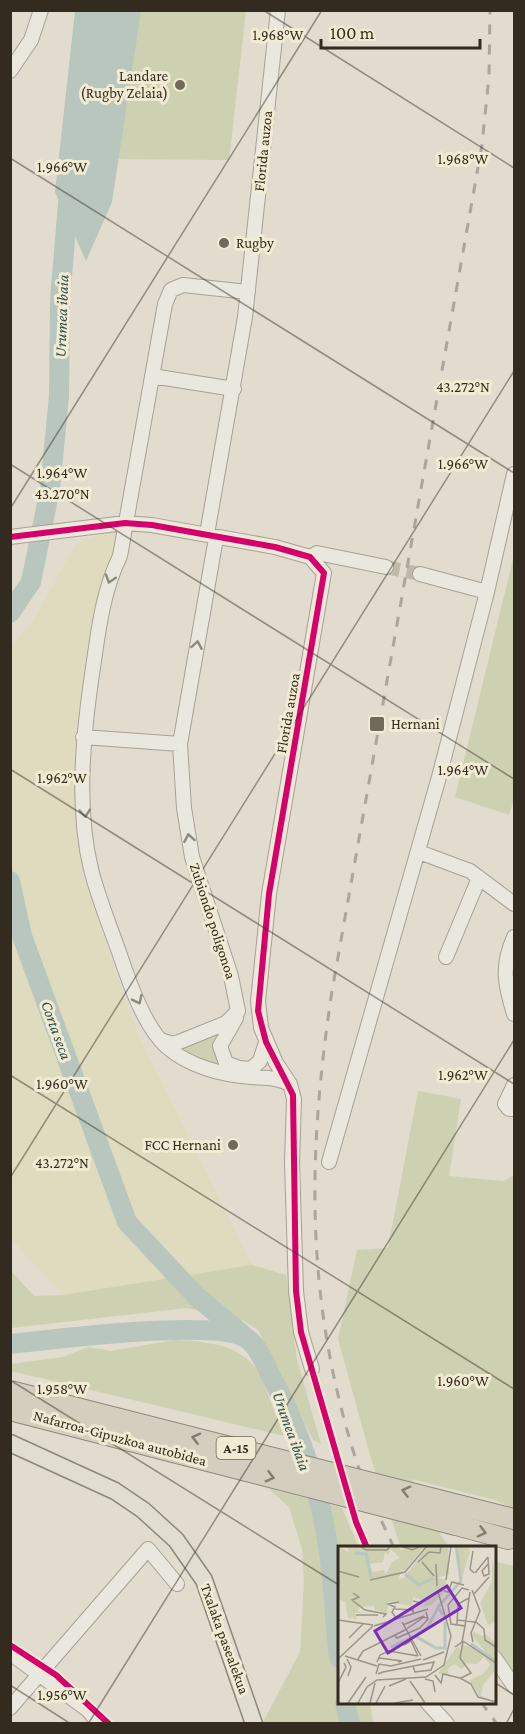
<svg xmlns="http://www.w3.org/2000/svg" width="525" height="1734" font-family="'Crimson Pro',serif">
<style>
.farmland{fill:#dfdbbf}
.green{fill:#cdd0b1}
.water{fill:#b8c6be}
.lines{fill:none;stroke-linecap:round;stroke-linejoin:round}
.river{stroke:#b8c6be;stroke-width:20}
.minor-tunnel{stroke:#beb9aa;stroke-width:14;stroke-dasharray:14 7;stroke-linecap:butt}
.minor-casing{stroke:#a6a196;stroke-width:16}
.major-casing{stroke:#8c877d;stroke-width:19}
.highway-casing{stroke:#8c877d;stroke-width:22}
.minor{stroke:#eae7de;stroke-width:14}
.major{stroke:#e1ddd0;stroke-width:16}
.highway{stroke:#d4cebe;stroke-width:20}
.rail{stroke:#a9a69d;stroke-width:3;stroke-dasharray:10 10;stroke-linecap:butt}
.highway-bridge-casing{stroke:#8c877d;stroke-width:22;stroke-linecap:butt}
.highway-bridge{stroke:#d4cebe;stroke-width:20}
.cycleway-casing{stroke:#f1ebd3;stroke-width:10}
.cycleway{stroke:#d6006c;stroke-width:6}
.oneway{stroke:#8e897e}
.oneway2{stroke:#847c6e}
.ticks{fill:none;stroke:#332b1f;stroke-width:1.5;stroke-opacity:0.45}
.poi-dot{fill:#70695c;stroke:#f1ebd3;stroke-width:2}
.labels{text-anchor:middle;stroke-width:6;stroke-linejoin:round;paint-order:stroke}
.shield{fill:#f1ebd3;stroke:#6c6555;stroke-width:1.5}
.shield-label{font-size:14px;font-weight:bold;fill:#332b1f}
.poi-label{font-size:15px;fill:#332b1f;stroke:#f1ebd3;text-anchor:end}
.street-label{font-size:15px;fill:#332b1f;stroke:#f1ebd3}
.water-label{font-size:16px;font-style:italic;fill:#305051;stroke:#f1ebd3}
.inset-river{fill:none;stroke:#b8c6be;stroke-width:3}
.inset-road{fill:none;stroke:#9b9587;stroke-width:1.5}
.view{fill:#7b2cbf;fill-opacity:0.15;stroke:#7b2cbf;stroke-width:3}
.inset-edge{fill:none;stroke:#332b1f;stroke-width:3}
.ticks-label{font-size:15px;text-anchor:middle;fill:#332b1f;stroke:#f1ebd3;stroke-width:6;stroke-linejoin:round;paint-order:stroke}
</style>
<rect width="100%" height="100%" fill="#e1dccd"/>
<!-- farmland -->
<path class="farmland" d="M 125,523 L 77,760 L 82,876 L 138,1035 L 252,1265 L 63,1295 L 11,1238 L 11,646 L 33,622 L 75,545 Z"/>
<!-- green -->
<path class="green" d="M 131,11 L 246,11 L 229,160 L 114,159 Z
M 514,555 L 514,799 L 509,815 L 455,797 Z
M 221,1031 L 215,1052 L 227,1070 L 216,1068 L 185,1053 L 184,1046 Z
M 418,1091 L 461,1099 L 449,1176 L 503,1181 L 514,1175 L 514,1509 L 495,1500 L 412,1479 L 442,1537 L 448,1545 L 457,1548 L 401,1548 L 370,1455 L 338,1339 L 357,1250 L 388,1248 Z
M 252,1265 L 286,1275 L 297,1360 L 321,1444 L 313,1440 L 258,1330 L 243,1320 L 187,1308 L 11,1328 L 11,1271 L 34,1296 L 63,1295 Z
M 174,1340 C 201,1341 236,1343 255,1367 C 265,1381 276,1418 284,1436 L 11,1371 L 11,1364 L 63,1357 L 88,1347 L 111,1351 Z
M 268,1488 L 342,1508 L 359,1548 L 339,1548 L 339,1702 L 370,1703 L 373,1723 L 262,1724 L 300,1652 L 304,1583 L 302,1549 L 289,1507 Z
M 494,1561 L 514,1566 L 514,1674 L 494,1643 Z"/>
<!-- water -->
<path class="water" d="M 75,11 L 141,11 L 112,202 L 86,261 L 55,192 Z"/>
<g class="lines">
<!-- river -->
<path class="river" d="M 10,613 L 31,582 L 50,489 L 59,396 L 60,300 L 69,192
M 10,881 L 22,936 L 127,1222 L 197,1297 L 243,1335
M 10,1344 C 53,1339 216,1319 246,1338 C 258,1345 265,1364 271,1376 C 300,1430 321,1493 329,1553 C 334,1588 335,1623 339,1658
M 345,1702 L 350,1724"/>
<!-- minor-tunnel -->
<path class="minor-tunnel" d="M 386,567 L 420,574"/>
<defs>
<path id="minor" d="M 10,71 L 31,40 L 41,10
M 248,292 L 183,285 L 171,290 L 165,304 L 120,556 C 104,589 99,625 94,661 C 84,726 75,804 91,869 C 98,898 110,926 120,955 C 129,982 145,1028 167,1047 C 189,1066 221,1075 251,1077 C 266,1078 276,1077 290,1084
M 152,376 L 234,389
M 207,534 L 245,317 L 278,10
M 10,537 L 125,523 L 152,525 L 275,547 L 310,557 L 324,573 L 269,894 L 258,1001 L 261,1028 L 276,1063 L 290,1084 L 294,1099 L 292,1163 L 296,1291 L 301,1332 L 312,1369
M 310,557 L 317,553 L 386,567
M 420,574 L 487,592
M 83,737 L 180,744
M 419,852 L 470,871 L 514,904
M 514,937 C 501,966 505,985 514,1014
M 446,957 L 479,878
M 236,1018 L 220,1046 L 226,1063 L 239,1068 L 251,1069 L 260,1061 L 266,1042
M 160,1040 L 173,1044 L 179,1042 L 226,1023 L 238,1011 L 231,976 L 192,857 L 184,808 L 180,744 L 216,538
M 514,1085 L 505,1104 L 509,1109 L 514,1109
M 329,1162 L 439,777 L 487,592 L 514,474
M 10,1653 L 88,1710 L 99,1724
M 494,1657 L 514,1686
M 427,1702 L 447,1724
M 10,1708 L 148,1549 L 177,1584"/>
<path id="major" d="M 10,1443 L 115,1491 L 143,1510 L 176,1540 L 204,1580 L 254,1724"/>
<path id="highway" d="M 462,1506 L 514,1519
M 456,1525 L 508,1539"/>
</defs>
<!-- minor casing -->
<use href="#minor" class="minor-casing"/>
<!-- major casing -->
<use href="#major" class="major-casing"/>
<!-- highway casing -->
<use href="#highway" class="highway-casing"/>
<!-- minor -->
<use href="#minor" class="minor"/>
<!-- major -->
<use href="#major" class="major"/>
<!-- highway -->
<use href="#highway" class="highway"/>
<!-- rail -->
<path class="rail" d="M 394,1548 C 381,1519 366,1490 356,1460 C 305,1299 307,1156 332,991 L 482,145 L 489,76 L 490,10
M 481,1702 L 497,1724"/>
<defs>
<path id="highway-bridge" d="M 10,1391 L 462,1506
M 10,1410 L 456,1525"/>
</defs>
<!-- highway-bridge casing -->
<use href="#highway-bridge" class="highway-bridge-casing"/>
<!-- highway-bridge -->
<use href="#highway-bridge" class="highway-bridge"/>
<defs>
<path id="cycleway" d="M 10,537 L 125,523 L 152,525 L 275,547 L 310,557 L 324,573 L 269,894 L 258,1011 L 266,1042 L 293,1095 L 296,1291 L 301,1332 L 356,1522 L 367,1548
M 10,1645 L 56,1675 L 109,1724"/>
</defs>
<!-- cycleway casing -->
<use href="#cycleway" class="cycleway-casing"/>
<!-- cycleway -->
<use href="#cycleway" class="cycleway"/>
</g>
<!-- one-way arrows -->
<defs><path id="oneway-chevron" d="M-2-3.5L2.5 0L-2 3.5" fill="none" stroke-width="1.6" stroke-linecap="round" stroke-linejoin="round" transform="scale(1.5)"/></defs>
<g class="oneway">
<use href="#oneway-chevron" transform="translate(110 579) rotate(108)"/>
<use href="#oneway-chevron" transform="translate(197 645) rotate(-80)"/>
<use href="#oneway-chevron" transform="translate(85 813) rotate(85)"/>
<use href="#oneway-chevron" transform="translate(189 838) rotate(-100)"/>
<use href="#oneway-chevron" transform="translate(138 1000) rotate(64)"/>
</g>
<g class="oneway2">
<use href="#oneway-chevron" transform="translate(196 1438) rotate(-166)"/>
<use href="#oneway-chevron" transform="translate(270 1477) rotate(15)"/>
<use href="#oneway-chevron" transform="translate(406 1491) rotate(-166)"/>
<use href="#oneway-chevron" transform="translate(482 1532) rotate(15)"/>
</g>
<!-- ticks -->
<path class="ticks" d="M 263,10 L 514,168M 10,158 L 514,473M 10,464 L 514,779M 10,509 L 322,10M 10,769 L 514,1084M 10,1075 L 514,1389M 10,1178 L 514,371M 10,1380 L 339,1585M 494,1682 L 514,1695M 10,1685 L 71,1724M 88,1724 L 514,1040M 506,1724 L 514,1709"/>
<!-- markers -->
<g class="poi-dot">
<circle cx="180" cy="85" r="6"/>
<circle cx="224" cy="243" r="6"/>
<rect x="369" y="716" width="16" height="16" rx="3"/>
<circle cx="233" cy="1145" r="6"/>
</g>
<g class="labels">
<!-- shield labels -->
<rect class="shield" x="216.5" y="1437" width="39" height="22" rx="4.5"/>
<g class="shield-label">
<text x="236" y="1453">A-15</text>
</g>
<!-- poi labels -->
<g class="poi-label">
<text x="168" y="81">Landare<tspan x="168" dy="17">(Rugby Zelaia)</tspan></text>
<text x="236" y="248" text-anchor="start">Rugby</text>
<text x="391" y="729" text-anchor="start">Hernani</text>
<text x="221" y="1150">FCC Hernani</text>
</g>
<!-- street labels -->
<g class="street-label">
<text transform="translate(263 151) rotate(-84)" y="5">Florida auzoa</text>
<text transform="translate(288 713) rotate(-80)" y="5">Florida auzoa</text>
<text transform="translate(213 921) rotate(72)" y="5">Zubiondo poligonoa</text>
<text transform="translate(120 1438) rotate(15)" y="5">Nafarroa-Gipuzkoa autobidea</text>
<text transform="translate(225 1639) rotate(70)" y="5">Txalaka pasealekua</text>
</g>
<!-- water labels -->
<g class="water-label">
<text transform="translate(61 316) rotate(-88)" y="6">Urumea ibaia</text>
<text transform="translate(57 1030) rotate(70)" y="6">Corta seca</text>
<text transform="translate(292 1431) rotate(70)" y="6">Urumea ibaia</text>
</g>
</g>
<!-- overview -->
<g transform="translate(338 1546)">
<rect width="158" height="158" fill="#e1dccd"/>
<path d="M 0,0 L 11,6 L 9,0 L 59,0 L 64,5 L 65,0 L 87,0 L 66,25 L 61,22 L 64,25 L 60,33 L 66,32 L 90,0 L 110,0 L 111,28 L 99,32 L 108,34 L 106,47 L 93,59 L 85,61 L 87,55 L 75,51 L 74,60 L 50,56 L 49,67 L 37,64 L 37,60 L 21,61 L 20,66 L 38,67 L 17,67 L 19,73 L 10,72 L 7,56 L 0,53 ZM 53,3 L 62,12 L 54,16 L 48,28 L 45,24 L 35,26 L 31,18 L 45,16 L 47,6 L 50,9 ZM 119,0 L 130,0 L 132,4 L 124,33 ZM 154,14 L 157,26 L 157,76 L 150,79 L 142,57 L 154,36 ZM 135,86 L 145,90 L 146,87 L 157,96 L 156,125 L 145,139 L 143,150 L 147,151 L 143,153 L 132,134 L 145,128 L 152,119 L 146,111 L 139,118 L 129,117 L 124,123 L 116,118 L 109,123 L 111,129 L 100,128 L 115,106 L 120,100 L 123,104 L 122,98 L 148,106 L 134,90 Z" fill="#cdd0b1" fill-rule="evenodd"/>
<path class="inset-river" d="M 17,7 L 28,8 L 33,31M 67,28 L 81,39 L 95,32M 105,69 L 100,61 L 123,35 L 118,0M 77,90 L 89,82 L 100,62M 133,98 L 156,114M 53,101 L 77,90 L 98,102 L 107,102 L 107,76"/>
<path class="inset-road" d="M 22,0 L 28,4 L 49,4 L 52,0M 64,0 L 74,4 L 83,0M 135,5 L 132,23 L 136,27M 80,16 L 91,6 L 102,7 L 103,0M 84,16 L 96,30M 98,18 L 99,40M 150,18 L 144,25 L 146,30 L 151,28 L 150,11M 0,25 L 21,31M 137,27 L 150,11M 32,34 L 67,26 L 89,0M 108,34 L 113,0M 134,44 L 142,65 L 133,87 L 135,96M 106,45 L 110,46 L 114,36 L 126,39M 15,47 L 21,51 L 14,54 L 27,64 L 48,68 L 45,71M 136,48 L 151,31M 75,55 L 83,57 L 75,61 L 75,67M 57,63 L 75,64M 18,69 L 40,69M 58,72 L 54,66 L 57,61 L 50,58 L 61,56M 0,74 L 35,79M 119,74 L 137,76M 64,76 L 83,110M 138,76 L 146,83 L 147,94 L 158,101M 119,78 L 120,58 L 131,52M 65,79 L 86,70M 36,80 L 90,63M 127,80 L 132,46M 67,84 L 86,71 L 89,72M 56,89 L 59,92 L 82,82 L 90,73 L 88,66M 11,92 L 25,78M 125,95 L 158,117M 68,96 L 66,99 L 73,95 L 80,110M 117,101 L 124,96 L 127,80 L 113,78 L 110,59 L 124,42 L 131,44M 7,110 L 39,120M 41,112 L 64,115 L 60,116M 0,113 L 35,80M 9,113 L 13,121 L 10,130M 20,113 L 25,105 L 67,84M 85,114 L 106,106M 39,116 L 42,109 L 51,105 L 80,110M 38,128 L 41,118 L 53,120 L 83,113M 40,128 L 45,126 L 96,116 L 93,124 L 77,126 L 75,120M 97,129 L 103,137 L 105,128 L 122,132 L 133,138 L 140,151 L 158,156M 123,132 L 133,127 L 122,112 L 125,96M 87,133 L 95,135 L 97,146M 72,135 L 87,157M 0,137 L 8,121 L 6,117M 51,140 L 68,133M 10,157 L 28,131M 20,157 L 29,141 L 39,134 L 88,131 L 106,119 L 113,90 L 100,46M 32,157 L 37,137M 38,157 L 47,140M 57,157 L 75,154"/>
<path class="view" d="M 109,40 L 123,62 L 50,107 L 37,85 Z"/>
<rect width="158" height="158" class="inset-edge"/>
</g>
<g class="ticks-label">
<text x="278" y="40">1.968°W</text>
<text x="463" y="164">1.968°W</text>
<text x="62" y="172">1.966°W</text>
<text x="463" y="392">43.272°N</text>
<text x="463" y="469">1.966°W</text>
<text x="62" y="478">1.964°W</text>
<text x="62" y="499">43.270°N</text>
<text x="463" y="775">1.964°W</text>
<text x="62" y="783">1.962°W</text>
<text x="463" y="1080">1.962°W</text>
<text x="62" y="1089">1.960°W</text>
<text x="62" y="1168">43.272°N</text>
<text x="463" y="1386">1.960°W</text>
<text x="62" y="1394">1.958°W</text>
<text x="62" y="1700">1.956°W</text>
</g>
<!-- border -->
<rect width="525" height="1734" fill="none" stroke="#332b1f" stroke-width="24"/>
<!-- scale -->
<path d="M321 39v9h159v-9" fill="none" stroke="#332b1f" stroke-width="3"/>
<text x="330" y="39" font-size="18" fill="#332b1f" stroke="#f1ebd3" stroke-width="4.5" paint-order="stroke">100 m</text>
</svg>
